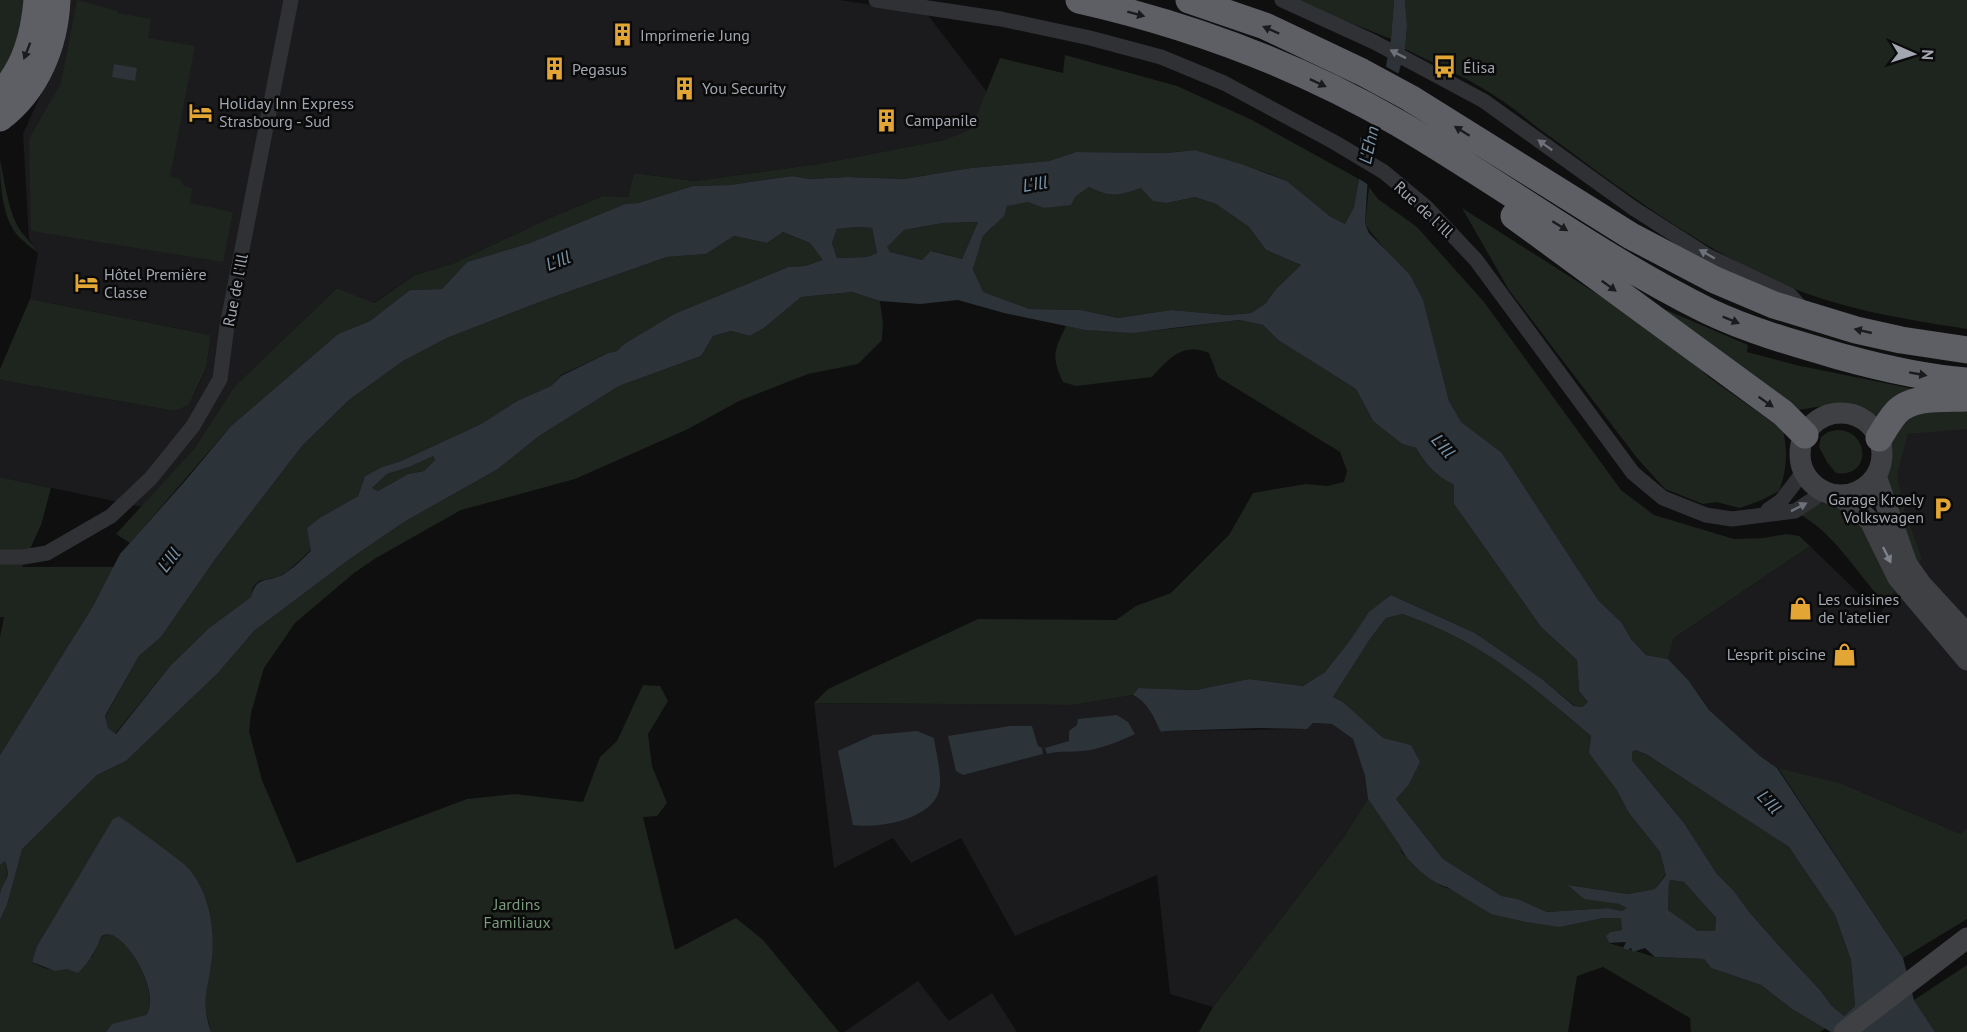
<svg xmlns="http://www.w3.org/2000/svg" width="1967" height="1032" font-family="'PT Sans',sans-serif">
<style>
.built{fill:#1b1b1d}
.green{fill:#1e241e}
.water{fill:#2c3339;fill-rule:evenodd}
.pier{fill:#0f0f10}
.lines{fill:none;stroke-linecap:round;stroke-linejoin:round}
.street{stroke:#303135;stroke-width:15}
.secondary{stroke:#3e4044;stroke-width:21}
.highway{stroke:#5d5f65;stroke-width:27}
.oneway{fill:#1b1b1d}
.oneway2{fill:#6e7179}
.oneway3{fill:#7e828a}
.labels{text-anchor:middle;stroke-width:5;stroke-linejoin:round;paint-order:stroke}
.poi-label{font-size:16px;fill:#a1a6b0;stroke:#0a0a0b;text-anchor:start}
.street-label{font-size:16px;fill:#a1a6b0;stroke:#0a0a0b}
.park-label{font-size:16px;fill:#799a7b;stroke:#0a0a0b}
.water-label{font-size:18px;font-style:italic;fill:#7994a9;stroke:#0a0a0b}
</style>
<rect width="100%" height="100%" fill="#0f0f10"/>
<!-- built -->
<path class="built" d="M 69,0 L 840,0 L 927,14 L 987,92 L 971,129 L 944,140 L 819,164 L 695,181 L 634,173 L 628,197 L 603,196 L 550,218 L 452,264 L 415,275 L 373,303 L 337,288 L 234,387 L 194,449 L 142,507 L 0,477 L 0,380 L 175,411 L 189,405 L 197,389 L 206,368 L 211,335 L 30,299 L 38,253 L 29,239 L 23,134 L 57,59 Z
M 1952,429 L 1967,429 L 1967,827 L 1961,834 L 1840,783 L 1777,768 L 1760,756 L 1709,710 L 1689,681 L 1668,659 L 1674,638 L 1810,546 L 1880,614 L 1897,587 L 1905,512 L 1896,475 L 1908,434 Z
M 1133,695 L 1141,699 L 1148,707 L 1161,732 L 1166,731 L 1307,729 L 1313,723 L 1332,724 L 1353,739 L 1365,776 L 1368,799 L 1343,838 L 1213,1007 L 1170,994 L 1157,875 L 1015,936 L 961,838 L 911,863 L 893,838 L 834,868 L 814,703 L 1071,705 Z
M 918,981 L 949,1021 L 992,993 L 1017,1032 L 844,1032 Z"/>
<!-- green -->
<path class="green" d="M 0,0 L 26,0 L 24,28 L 0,77 Z
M 77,0 L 118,11 L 118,13 L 151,19 L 148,38 L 195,46 L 170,177 L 180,179 L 184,186 L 192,188 L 190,203 L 233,212 L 223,262 L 31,231 L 29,139 L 61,83 Z
M 1293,0 L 1394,0 L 1391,39 Z
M 1405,0 L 1967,0 L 1967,329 C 1903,319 1838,309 1778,282 C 1697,246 1623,191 1552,138 C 1534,126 1519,112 1501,100 C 1471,79 1437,65 1405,49 L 1407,26 Z
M 1065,55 L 1177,86 L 1252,120 L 1359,179 L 1354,207 L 1345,224 L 1331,217 L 1287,181 L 1267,173 L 1195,150 L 1167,153 L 1076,152 L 1049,161 L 971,168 L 904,179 L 848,177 L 810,179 L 792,176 L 730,185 L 693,186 L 638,203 L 625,204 L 530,243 L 467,262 L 442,289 L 410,290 L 370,321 L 338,334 L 231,426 L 130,543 L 116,534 L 194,449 L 234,387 L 337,288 L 374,303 L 415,275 L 452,264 L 550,218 L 603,196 L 628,197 L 634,173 L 695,181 L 819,164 L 944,140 L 971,129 L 1000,58 L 1063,73 Z
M 0,160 C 5,182 8,211 20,230 C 26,238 33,244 38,253 C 32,248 25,243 19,237 C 2,219 0,184 0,160 Z
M 1089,187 C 1111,198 1118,196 1141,188 L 1167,203 L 1195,197 L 1216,204 L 1249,227 L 1266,250 L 1301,265 L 1276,289 L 1265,304 L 1251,313 L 1228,315 L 1171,310 L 1118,318 L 1081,310 L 1030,309 L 982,292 L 973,268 L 983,236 L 991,229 L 1007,206 L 1028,201 L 1045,208 L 1075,197 Z
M 1369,187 L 1378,199 L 1417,227 L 1484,302 L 1621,490 L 1654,515 L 1734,539 L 1763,538 L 1786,534 L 1799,536 L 1810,546 L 1674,638 L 1668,659 L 1646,655 L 1631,639 L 1622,623 L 1598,600 L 1502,453 L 1460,422 L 1449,401 L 1439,364 L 1383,247 L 1365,225 Z
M 1462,208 L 1668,339 L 1710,378 L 1783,430 C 1788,452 1787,470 1779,491 L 1762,500 L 1740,508 L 1716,502 L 1703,504 L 1665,489 L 1637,458 L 1509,290 Z
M 978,222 L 962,259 L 932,251 L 922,260 L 890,252 L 886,247 L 904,230 L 943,223 Z
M 857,227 L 872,228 L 877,253 L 867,257 L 837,258 L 832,243 L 837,229 Z
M 783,232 L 810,243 L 824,260 L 805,266 L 788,267 L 674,314 L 624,344 L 617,351 L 608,353 L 561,375 L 551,386 L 517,401 L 481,424 L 401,461 L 382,467 L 365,476 L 358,496 L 321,517 L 311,550 L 287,572 L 277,577 L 259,581 L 253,587 L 251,597 L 209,628 L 171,665 L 115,734 L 108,728 L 105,717 L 139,656 L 161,637 L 216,558 L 302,446 L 349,400 L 403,361 L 447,338 L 545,300 L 667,257 L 706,254 L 734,236 L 767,243 Z
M 852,292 L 880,301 L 883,324 L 882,340 L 858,364 L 808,374 L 739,401 L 688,429 L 575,479 L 461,510 L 376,558 L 354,573 L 295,623 L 264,668 L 251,713 L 249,731 L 262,780 L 297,863 L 467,799 L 515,794 L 583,802 L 600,757 L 617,741 L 643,685 L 660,686 L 668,701 L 648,734 L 652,766 L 667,803 L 657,816 L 643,817 L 675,950 L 736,918 L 763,940 L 839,1032 L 211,1032 L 204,1004 L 211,964 L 212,946 L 211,923 L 206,900 L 187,867 L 119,816 L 113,820 L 37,946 L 32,962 C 57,976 68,969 92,957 C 95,951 98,940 103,936 C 121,923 163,992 146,1015 L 110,1027 L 106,1032 L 0,1032 L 0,920 L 7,905 L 21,849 L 97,775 L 126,761 L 218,673 L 254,631 L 347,561 L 404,522 L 498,469 L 539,436 L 619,386 L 701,356 L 713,336 L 731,331 L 750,336 L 764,328 L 801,297 Z
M 30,299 L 211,335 L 206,368 L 189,405 L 175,411 L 0,380 L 0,369 Z
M 1664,309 L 1748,345 L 1747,352 L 1796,365 L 1914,389 L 1882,421 C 1853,398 1830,406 1796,410 L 1701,341 Z
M 1239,320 L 1263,325 L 1278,340 L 1356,389 L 1373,421 L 1402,444 L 1416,448 C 1426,465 1436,476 1454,485 L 1454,504 L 1541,627 L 1577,660 L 1579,691 L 1588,702 L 1582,707 L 1575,706 L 1542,679 L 1475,633 L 1391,595 L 1325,672 L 1303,686 L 1249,679 L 1196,690 L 1138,688 L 1133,695 L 1072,705 L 814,703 L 828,689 L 978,619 L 1116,620 L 1136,606 L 1171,593 L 1229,535 L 1253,493 L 1306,484 L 1327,486 L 1344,482 L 1347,471 L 1340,452 L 1218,377 L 1209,353 C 1183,342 1169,358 1152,377 L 1076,386 L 1063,382 C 1051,356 1054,351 1066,326 C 1123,339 1181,327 1239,320 Z
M 1967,408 L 1967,429 L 1908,434 L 1897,475 L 1905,512 L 1922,559 L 1914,568 L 1884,476 L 1885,454 L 1894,433 L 1920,409 Z
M 1837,430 C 1871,430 1871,479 1836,473 L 1827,462 L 1819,447 L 1821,437 L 1828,432 Z
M 432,455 L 435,460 L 424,471 L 408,474 L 378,491 L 372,488 L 387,474 L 409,467 Z
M 0,477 L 51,488 L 41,525 L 22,567 L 114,567 L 93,606 L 0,755 L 0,637 L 4,617 L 0,617 Z
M 1822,503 L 1834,504 L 1862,518 L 1897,587 L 1886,605 C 1858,575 1837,536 1801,515 L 1810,507 Z
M 1402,614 C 1481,641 1529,683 1591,736 L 1590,753 L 1616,789 L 1629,813 L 1660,852 L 1666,874 L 1655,889 L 1628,894 L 1569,885 L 1605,901 L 1619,904 L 1628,908 L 1622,911 L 1608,908 L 1547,912 L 1518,899 L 1502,896 L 1443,859 L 1396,799 L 1408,786 L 1411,745 L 1383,739 L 1343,702 L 1333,697 L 1370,639 L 1386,618 Z
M 1635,750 L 1646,754 L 1789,847 L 1835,915 L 1851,960 L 1855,1006 L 1844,1016 L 1832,1006 L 1820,990 L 1791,959 L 1750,913 L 1734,891 L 1717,874 L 1684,823 L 1632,760 L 1632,752 Z
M 1778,768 L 1840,783 L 1961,834 L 1967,827 L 1967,919 L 1903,958 Z
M 1368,799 L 1400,846 L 1402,853 L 1441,886 L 1560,927 L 1604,918 L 1622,917 L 1622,930 L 1610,932 L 1606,936 L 1609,943 L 1655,957 L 1704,959 L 1711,968 L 1761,985 L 1792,1009 L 1826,1028 L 1820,1032 L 1691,1032 L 1690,1018 L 1603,967 L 1577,976 L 1568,1032 L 1199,1032 L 1213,1007 L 1343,838 Z
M 5,860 C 9,873 7,882 0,893 L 0,865 Z
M 1671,880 L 1684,882 L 1716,918 L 1715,931 L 1698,931 L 1668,910 L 1669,882 Z
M 1967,965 L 1967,1032 L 1935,1032 L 1914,1000 Z"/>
<!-- water -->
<path class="water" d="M 1394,0 L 1405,0 L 1407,26 L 1405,49 L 1399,72 L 1370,143 L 1365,224 L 1369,233 L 1410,275 L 1423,300 L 1449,401 L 1461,422 L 1502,453 L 1598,600 L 1622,623 L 1631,639 L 1646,655 L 1668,659 L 1689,681 L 1709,710 L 1760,756 L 1777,768 L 1903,958 L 1914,1000 L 1935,1032 L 1831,1032 L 1792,1009 L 1761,985 L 1711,968 L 1704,959 L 1655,957 L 1645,948 L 1633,952 L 1631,948 L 1627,950 L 1623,948 L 1626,942 L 1609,943 L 1606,936 L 1610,932 L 1622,930 L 1621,918 L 1604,918 L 1560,927 L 1526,922 L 1491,914 L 1447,887 C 1432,884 1405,860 1400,846 L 1368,799 L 1365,776 L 1353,739 L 1332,724 L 1313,723 L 1307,729 L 1259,728 L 1166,731 L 1161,732 C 1153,717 1149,703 1133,695 L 1138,688 L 1196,690 L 1249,679 L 1303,686 L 1325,672 L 1349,642 L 1369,612 L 1391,595 L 1475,633 L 1542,679 L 1574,706 L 1582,707 L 1588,702 L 1579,691 L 1577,660 L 1541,627 L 1454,504 L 1454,485 C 1436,476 1426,465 1416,448 L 1402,444 L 1373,421 L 1356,389 L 1278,340 L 1263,325 L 1239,320 L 1132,333 L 1085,330 L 1004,313 L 958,300 L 920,304 L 880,301 L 852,292 L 801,297 L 764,328 L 750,336 L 731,331 L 713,336 L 701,356 L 619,386 L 539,436 L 498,469 L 404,522 L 347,561 L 254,631 L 218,673 L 126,761 L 97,775 L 22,849 L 7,905 L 0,920 C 0,912 0,902 0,894 C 3,880 12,880 5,861 L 0,865 L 0,755 L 93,606 L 120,554 L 185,481 L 231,426 L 338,334 L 370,321 L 410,290 L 442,289 L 467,262 L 530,243 L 625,204 L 638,203 L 693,186 L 730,185 L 792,176 L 810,179 L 848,177 L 904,179 L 971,168 L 1049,161 L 1076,152 L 1167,153 L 1195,150 L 1244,165 L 1287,181 L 1331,217 L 1345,224 L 1354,207 L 1359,179 L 1360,139 L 1386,66 L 1391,39 ZM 1089,187 C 1111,198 1118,196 1141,188 L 1153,201 L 1167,203 L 1195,197 L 1216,204 L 1249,227 L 1266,250 L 1301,265 L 1276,289 L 1265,304 L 1251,313 L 1228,315 L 1171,310 L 1118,318 L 1081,310 L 1030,309 L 983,292 L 973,269 L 983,236 L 1004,216 L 1007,206 L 1028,202 L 1044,208 L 1071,205 L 1075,197 ZM 978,222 L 962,259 L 931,251 L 922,260 L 890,252 L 887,247 L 904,230 L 943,223 ZM 857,227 L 872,228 L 877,253 L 867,257 L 837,258 L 832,243 L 837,229 ZM 783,232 L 810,243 L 823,260 L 805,266 L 788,267 L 674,314 L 624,344 L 617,351 L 608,353 L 561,376 L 551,386 L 517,401 L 481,424 L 401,461 L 382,467 L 365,476 L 358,496 L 321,517 L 307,528 L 311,551 C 303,558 294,568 284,574 C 268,583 256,575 251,597 L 209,628 L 171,665 L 116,734 L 108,728 L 105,716 L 139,656 L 161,637 L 216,558 L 302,446 L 349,400 L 403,361 L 447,338 L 545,300 L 667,257 L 706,254 L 734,236 L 767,243 ZM 433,456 L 435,460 L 424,471 L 408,474 L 378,491 L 372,488 L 387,474 L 409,467 ZM 1402,614 C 1481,641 1529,683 1591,736 L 1589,753 L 1616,789 L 1629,813 L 1660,852 L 1666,875 L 1655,889 L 1628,894 L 1568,885 L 1584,899 L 1619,904 L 1627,908 L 1622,911 L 1608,908 L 1547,912 L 1518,899 L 1502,896 L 1443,859 L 1396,799 L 1408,786 L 1420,762 L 1411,745 L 1383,738 L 1343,702 L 1333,697 L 1370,639 L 1386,618 ZM 1635,750 L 1646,754 L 1789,847 L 1835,915 L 1851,960 L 1855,1006 L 1844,1016 L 1832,1006 L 1820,990 L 1791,959 L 1750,913 L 1734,891 L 1717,874 L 1684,823 L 1632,760 L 1632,752 ZM 1671,880 L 1684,882 L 1716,918 L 1715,931 L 1698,931 L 1668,910 L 1669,882 Z
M 114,64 L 137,68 L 135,81 L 112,77 Z
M 1117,715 L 1128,722 L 1135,734 C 1121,741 1105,747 1090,750 C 1075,753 1061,750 1047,754 L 1045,748 L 1069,741 L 1069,731 L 1077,725 L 1078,719 Z
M 1010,726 L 1032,726 L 1038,746 L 1042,748 L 1043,754 L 963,775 L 956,771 L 948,736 Z
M 917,731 L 934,738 C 936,753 941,770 940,785 C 938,819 879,829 853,825 L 838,751 L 873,735 Z
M 119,816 C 135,827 151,839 167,851 C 174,857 183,862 189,869 C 210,894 216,932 211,965 C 207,994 201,1002 211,1032 L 106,1032 L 112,1024 L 146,1015 C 163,993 123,927 104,935 C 101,936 100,939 99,942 C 93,955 88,963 78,973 L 67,969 L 55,971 L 32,962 L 37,946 L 113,819 Z"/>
<!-- pier -->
<path class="pier" d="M 1383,65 L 1401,75 L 1373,144 L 1358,135 Z
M 1357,144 L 1373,154 L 1372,187 L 1356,177 Z"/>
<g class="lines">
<!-- street -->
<path class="street" d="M 876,0 L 1001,19 L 1090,38 L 1161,57 L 1224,83 L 1334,142 L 1384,172 L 1426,207 L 1476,260 L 1633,473 L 1663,498 L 1706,515 L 1732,519 L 1795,511 L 1824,492
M 1282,0 L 1374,42 L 1484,101 L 1633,208 L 1708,256 L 1790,295 L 1805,312
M 1770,514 L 1768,510 L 1781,501 L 1804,471
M 0,557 L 23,557 L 47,553 L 111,516 L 151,478 L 193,426 L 220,379 L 227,326 L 291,0"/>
<!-- secondary -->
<path class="secondary" d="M1800 454a41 41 0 1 1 82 0a41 41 0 1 1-82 0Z
M 1876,476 L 1907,564 L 1921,584 L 1967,634
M 1837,495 L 1856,507 L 1870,521 L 1898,578 L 1967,660
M 1844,1032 L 1967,938"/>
<!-- highway -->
<path class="highway" d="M 1079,0 C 1190,25 1299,66 1398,123 C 1502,184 1599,257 1708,311 C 1750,331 1797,344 1842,357 C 1882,368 1925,378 1967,381
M 1189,0 L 1265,26 L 1362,72 L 1410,98 L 1631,236 L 1715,280 L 1774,305 L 1856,330 L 1901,340 L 1967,350
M 0,95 C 25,68 34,36 37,0
M 0,118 C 37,90 55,45 57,0
M 1514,216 L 1783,413 L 1805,435
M 1879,438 C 1884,430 1889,421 1895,414 C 1910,395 1945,399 1967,398"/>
</g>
<!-- one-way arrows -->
<defs><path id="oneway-solid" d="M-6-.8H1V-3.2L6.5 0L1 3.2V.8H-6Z" transform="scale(1.5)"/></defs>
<g class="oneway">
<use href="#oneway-solid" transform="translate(1136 14) rotate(15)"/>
<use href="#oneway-solid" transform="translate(1271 30) rotate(-156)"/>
<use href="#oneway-solid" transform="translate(27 51) rotate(111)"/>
<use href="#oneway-solid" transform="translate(1318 83) rotate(25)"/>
<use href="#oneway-solid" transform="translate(1462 131) rotate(-148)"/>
<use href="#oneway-solid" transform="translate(1560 226) rotate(32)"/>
<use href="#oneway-solid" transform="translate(1609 286) rotate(36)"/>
<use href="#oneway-solid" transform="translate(1731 320) rotate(22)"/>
<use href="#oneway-solid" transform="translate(1863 331) rotate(-167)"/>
<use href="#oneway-solid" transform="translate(1918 374) rotate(10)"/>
<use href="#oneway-solid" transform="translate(1766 402) rotate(35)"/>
</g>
<g class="oneway2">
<use href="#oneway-solid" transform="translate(1398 54) rotate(-153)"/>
<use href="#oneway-solid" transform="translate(1545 145) rotate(-144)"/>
<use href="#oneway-solid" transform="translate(1707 254) rotate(-150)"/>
<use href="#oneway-solid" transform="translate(1799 507) rotate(-27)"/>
</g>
<use class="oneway3" href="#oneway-solid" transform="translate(1887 555) rotate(64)"/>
<!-- icons -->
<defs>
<symbol id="building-bare" viewBox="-9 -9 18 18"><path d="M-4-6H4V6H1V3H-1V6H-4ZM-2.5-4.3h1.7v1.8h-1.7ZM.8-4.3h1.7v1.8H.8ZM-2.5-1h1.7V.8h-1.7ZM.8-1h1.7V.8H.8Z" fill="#e3a634" stroke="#0a0a0b" stroke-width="2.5" paint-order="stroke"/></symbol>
<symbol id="bus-bare" viewBox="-9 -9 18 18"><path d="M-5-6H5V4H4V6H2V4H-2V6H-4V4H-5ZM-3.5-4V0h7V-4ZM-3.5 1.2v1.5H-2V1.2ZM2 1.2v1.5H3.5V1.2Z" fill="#e3a634" stroke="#0a0a0b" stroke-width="2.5" paint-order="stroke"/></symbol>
<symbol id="hotel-bare" viewBox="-9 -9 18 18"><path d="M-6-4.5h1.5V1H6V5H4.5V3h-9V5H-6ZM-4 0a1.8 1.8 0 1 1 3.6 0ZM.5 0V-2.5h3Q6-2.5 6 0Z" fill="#e3a634" stroke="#0a0a0b" stroke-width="2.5" paint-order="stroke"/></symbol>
<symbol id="parking-bare" viewBox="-9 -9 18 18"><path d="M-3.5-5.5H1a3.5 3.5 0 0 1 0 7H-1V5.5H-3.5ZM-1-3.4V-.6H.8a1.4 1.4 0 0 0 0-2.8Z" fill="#e3a634" stroke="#0a0a0b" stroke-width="2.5" paint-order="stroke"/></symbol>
<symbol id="shop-bare" viewBox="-9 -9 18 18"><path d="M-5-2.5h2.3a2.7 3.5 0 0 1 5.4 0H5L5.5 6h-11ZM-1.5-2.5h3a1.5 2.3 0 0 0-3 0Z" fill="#e3a634" stroke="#0a0a0b" stroke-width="2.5" paint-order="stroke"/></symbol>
</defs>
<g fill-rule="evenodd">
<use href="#building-bare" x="606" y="18" width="33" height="33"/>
<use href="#bus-bare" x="1428" y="50" width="33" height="33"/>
<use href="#building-bare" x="538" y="52" width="33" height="33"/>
<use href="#building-bare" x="668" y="72" width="33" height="33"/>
<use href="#hotel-bare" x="184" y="96" width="33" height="33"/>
<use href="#building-bare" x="870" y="104" width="33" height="33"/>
<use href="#hotel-bare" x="70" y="266" width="33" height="33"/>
<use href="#parking-bare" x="1926" y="492" width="33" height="33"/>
<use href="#shop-bare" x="1784" y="592" width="33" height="33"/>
<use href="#shop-bare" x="1828" y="638" width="33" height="33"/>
</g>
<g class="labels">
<!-- poi labels -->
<g class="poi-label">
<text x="640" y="41">Imprimerie Jung</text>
<text x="1463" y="73">Élisa</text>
<text x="572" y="75">Pegasus</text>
<text x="702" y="94">You Security</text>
<text x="219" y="109">Holiday Inn Express<tspan x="219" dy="18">Strasbourg - Sud</tspan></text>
<text x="905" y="126">Campanile</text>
<text x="104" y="280">Hôtel Première<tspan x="104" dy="18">Classe</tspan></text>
<text x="1924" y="505" text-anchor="end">Garage Kroely<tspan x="1924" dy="18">Volkswagen</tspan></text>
<text x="1818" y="605">Les cuisines<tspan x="1818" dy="18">de l'atelier</tspan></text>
<text x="1826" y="660" text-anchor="end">L'esprit piscine</text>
</g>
<!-- street labels -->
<g class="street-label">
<text transform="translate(1424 209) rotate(43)" y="6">Rue de l'Ill</text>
<text transform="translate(235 290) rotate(-79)" y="6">Rue de l'Ill</text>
</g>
<!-- park labels -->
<g class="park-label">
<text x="517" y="910">Jardins<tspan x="517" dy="18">Familiaux</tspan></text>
</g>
<!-- water labels -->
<g class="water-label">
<text transform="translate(1369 145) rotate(-78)" y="6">L'Ehn</text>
<text transform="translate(1035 184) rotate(-9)" y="6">L'Ill</text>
<text transform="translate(558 261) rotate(-21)" y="6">L'Ill</text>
<text transform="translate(1443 446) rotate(49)" y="6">L'Ill</text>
<text transform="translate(169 560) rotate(-53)" y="6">L'Ill</text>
<text transform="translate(1769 802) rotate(46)" y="6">L'Ill</text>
</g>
</g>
<!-- north arrow -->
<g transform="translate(1913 54) rotate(93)" stroke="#0a0a0b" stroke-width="4.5" paint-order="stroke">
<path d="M0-4.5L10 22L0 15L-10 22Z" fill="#a1a6b0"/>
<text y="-9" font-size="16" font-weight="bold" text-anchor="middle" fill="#a1a6b0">N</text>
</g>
</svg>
